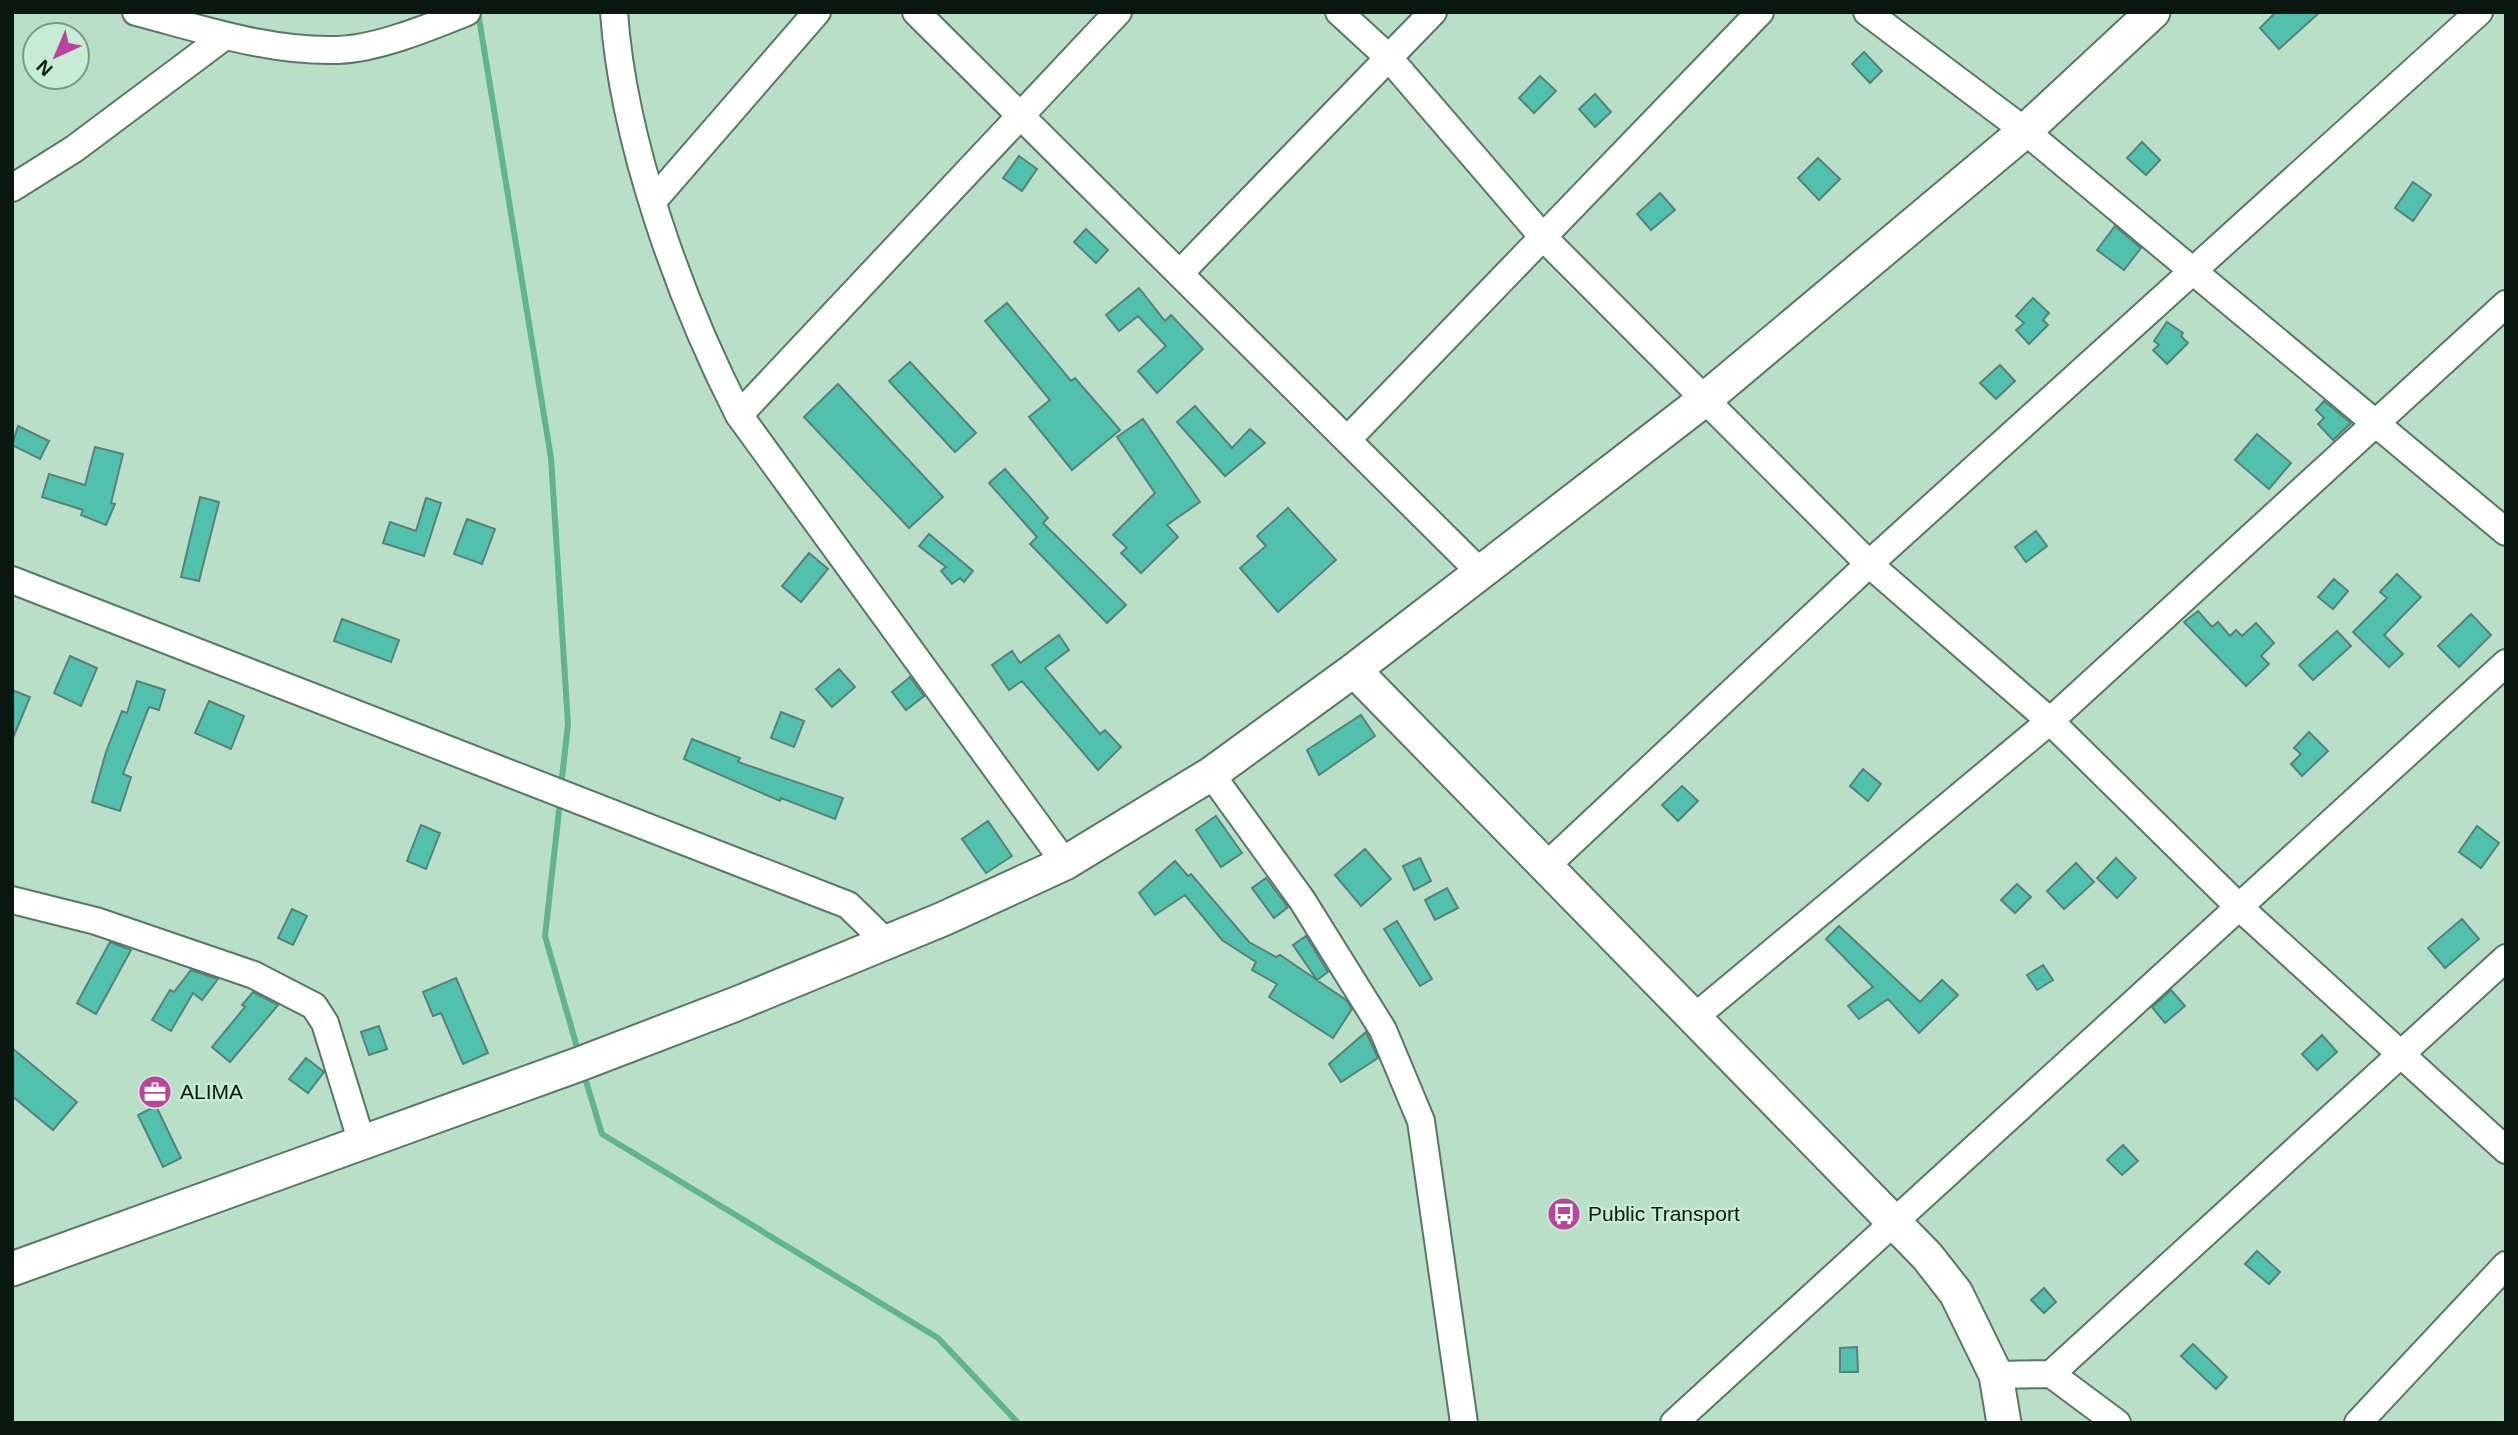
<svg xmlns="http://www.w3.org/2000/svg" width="2518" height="1435" font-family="Helvetica,sans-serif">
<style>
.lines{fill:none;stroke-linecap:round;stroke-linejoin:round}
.stream{stroke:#61b58a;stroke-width:6}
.building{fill:#51c0ac;stroke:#578279;stroke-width:2}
.minor-casing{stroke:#567965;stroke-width:30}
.major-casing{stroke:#567965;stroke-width:37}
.minor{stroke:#fff;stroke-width:26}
.major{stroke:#fff;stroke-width:33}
.labels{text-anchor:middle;stroke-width:5;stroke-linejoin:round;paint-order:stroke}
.poi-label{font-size:21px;fill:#0a1811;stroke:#c6ecd6;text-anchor:start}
</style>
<rect width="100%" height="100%" fill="#b9dfc9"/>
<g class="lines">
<!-- stream -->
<path class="stream" d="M 478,12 L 551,458 L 568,724 L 561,787
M 560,802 L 545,936 L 577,1047
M 586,1081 L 602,1134 L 938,1338 L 1018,1423"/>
</g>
<!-- building -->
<path class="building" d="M 2276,12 L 2320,12 L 2279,49 L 2260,28 Z
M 1864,52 L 1882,71 L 1870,83 L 1852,64 Z
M 1540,76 L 1556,91 L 1534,113 L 1519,98 Z
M 1595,94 L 1611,112 L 1595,127 L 1579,109 Z
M 2142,142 L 2160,160 L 2146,175 L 2127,158 Z
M 1019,156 L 1037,169 L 1022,191 L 1003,178 Z
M 1818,158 L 1840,179 L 1819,200 L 1798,178 Z
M 2413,182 L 2431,195 L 2413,221 L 2395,208 Z
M 1660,193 L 1675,210 L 1651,230 L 1637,214 Z
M 2115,226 L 2141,248 L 2124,270 L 2097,250 Z
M 1086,229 L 1108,250 L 1096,263 L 1074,242 Z
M 1139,288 L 1165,321 L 1171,315 L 1203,349 L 1157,393 L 1138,371 L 1166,346 L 1138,316 L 1119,331 L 1106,315 Z
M 2033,298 L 2049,313 L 2043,320 L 2048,325 L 2029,344 L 2016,330 L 2024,323 L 2016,316 Z
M 1007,303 L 1071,381 L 1075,378 L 1120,430 L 1072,470 L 1029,417 L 1050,400 L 985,321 Z
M 2167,322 L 2183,333 L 2181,336 L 2188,343 L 2167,364 L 2153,350 L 2159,345 L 2154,341 Z
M 910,362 L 976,433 L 955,452 L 889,381 Z
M 2000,365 L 2015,381 L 1996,399 L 1980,383 Z
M 838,384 L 943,497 L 909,528 L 804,417 Z
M 2324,401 L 2351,423 L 2333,440 L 2318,424 L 2324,418 L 2316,410 Z
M 1195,406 L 1232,448 L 1250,429 L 1265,443 L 1225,476 L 1177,422 Z
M 1143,419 L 1200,502 L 1167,525 L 1178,537 L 1141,573 L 1121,553 L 1127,548 L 1113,535 L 1155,493 L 1117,437 Z
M 18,426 L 49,441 L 40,459 L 12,445 Z
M 2257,434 L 2291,463 L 2269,489 L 2235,460 Z
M 95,447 L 123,454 L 111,503 L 115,504 L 106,525 L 81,515 L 83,510 L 42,497 L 49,474 L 85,485 Z
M 1005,469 L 1048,518 L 1043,523 L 1126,605 L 1107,623 L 1030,544 L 1037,537 L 989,483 Z
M 200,497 L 219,502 L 199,581 L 181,577 Z
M 426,498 L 441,503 L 424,556 L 383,543 L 390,522 L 416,531 Z
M 1288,508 L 1336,560 L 1278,612 L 1240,568 L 1266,546 L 1257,536 Z
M 467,519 L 495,529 L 482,564 L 454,554 Z
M 2036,531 L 2047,546 L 2026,562 L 2015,547 Z
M 929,534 L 973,571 L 964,582 L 960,578 L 952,584 L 941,571 L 946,567 L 919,546 Z
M 809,553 L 828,569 L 801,602 L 782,586 Z
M 2397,574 L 2421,597 L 2384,635 L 2403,654 L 2389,667 L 2353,632 L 2387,598 L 2380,592 Z
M 2334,579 L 2348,591 L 2333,609 L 2318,597 Z
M 2198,611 L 2212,627 L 2218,622 L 2230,636 L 2236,630 L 2242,636 L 2256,623 L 2274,643 L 2261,656 L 2269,664 L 2246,686 L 2184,622 Z
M 2471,614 L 2491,635 L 2459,667 L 2438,646 Z
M 342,619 L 399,640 L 391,662 L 334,641 Z
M 2337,631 L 2351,646 L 2313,680 L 2299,665 Z
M 1059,635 L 1069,650 L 1045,668 L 1100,734 L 1105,730 L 1121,747 L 1098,770 L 1022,681 L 1009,690 L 992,665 L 1012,651 L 1020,663 Z
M 70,656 L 97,668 L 81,706 L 54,693 Z
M 839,669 L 855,687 L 832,707 L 816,689 Z
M 910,677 L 924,696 L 906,710 L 892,692 Z
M 137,681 L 165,690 L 159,710 L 149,707 L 123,774 L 131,777 L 120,811 L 92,802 L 106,752 L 122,711 L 127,713 Z
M 12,690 L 30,697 L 13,738 L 12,738 Z
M 209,701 L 244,716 L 231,749 L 195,733 Z
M 781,712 L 804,721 L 794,747 L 771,738 Z
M 1361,715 L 1375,736 L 1319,775 L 1307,750 Z
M 2309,732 L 2328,751 L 2302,776 L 2291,764 L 2301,754 L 2294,748 Z
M 692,739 L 740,758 L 738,762 L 843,798 L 835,819 L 781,798 L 780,801 L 684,759 Z
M 1863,769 L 1881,784 L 1868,801 L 1850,786 Z
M 1682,786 L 1698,801 L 1678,821 L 1662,805 Z
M 1216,816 L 1242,853 L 1221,867 L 1196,830 Z
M 988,821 L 1012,856 L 986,873 L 962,839 Z
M 421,825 L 440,833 L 426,869 L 407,861 Z
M 2477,826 L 2499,843 L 2481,868 L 2459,852 Z
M 1365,849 L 1391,879 L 1361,906 L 1335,875 Z
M 1420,858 L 1431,881 L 1414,890 L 1403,866 Z
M 2116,858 L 2136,878 L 2117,898 L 2097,878 Z
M 1175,861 L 1188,876 L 1191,874 L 1249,942 L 1276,957 L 1280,955 L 1346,1000 L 1352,1009 L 1333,1038 L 1269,997 L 1277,984 L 1252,970 L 1256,962 L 1222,940 L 1185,895 L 1155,915 L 1139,893 Z
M 2076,863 L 2094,882 L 2064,909 L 2047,891 Z
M 1266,878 L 1288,907 L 1274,918 L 1252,888 Z
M 2017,884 L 2031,897 L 2015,913 L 2001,900 Z
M 1447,888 L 1458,908 L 1435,920 L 1425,900 Z
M 292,909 L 307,916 L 293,945 L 278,938 Z
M 2462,919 L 2479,939 L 2445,968 L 2428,948 Z
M 1397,921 L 1432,979 L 1420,986 L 1384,929 Z
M 1839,926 L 1920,1002 L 1942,980 L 1958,995 L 1919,1033 L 1888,999 L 1859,1019 L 1848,1006 L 1873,987 L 1826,939 Z
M 1306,936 L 1328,972 L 1317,980 L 1293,945 Z
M 110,942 L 131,950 L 96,1014 L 77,1003 Z
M 2043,965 L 2053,980 L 2037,990 L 2027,975 Z
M 191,970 L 218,979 L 202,1000 L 193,993 L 171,1031 L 152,1020 L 170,990 L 174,992 Z
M 456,978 L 488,1053 L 463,1064 L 441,1013 L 433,1016 L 423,992 Z
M 2171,990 L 2185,1006 L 2165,1023 L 2152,1007 Z
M 253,992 L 278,1005 L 230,1062 L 212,1047 L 245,1007 L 242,1005 Z
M 379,1026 L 387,1049 L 369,1055 L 361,1032 Z
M 1366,1032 L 1378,1058 L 1341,1082 L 1329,1064 Z
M 2322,1035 L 2337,1052 L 2317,1070 L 2302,1054 Z
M 12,1048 L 77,1102 L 53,1130 L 12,1096 Z
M 306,1058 L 324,1072 L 308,1093 L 289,1079 Z
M 156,1106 L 181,1158 L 163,1167 L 138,1115 Z
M 2123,1145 L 2138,1161 L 2122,1175 L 2107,1160 Z
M 2257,1251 L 2280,1272 L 2269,1284 L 2245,1264 Z
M 2044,1288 L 2056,1302 L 2044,1313 L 2031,1300 Z
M 2193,1344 L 2227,1377 L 2216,1389 L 2181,1356 Z
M 1857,1347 L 1858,1372 L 1840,1372 L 1840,1348 Z"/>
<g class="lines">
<defs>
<path id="minor" d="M 136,12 C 202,29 269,52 337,50 C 377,49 430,27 467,12
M 614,12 C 623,142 680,300 739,415 L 1065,863
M 916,12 L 1479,571
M 1339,12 L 1389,58 L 1543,237 L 1869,564 L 2050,721 L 2238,906 L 2506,1150
M 1867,12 L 2025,131 L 2506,532
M 12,188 L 74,149 L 225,36
M 653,201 L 817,12
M 1180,273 L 1433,12
M 739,415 L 1118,12
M 1347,440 L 1760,12
M 12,580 L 848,905 L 886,942
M 1211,774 L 1302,900 L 1383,1030 L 1421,1121 L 1464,1423
M 1546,866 L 1869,564 L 2479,12
M 12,900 L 96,921 L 254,975 L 314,1006 L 325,1023 L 362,1143
M 1696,1016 L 2050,721 L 2506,304
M 2051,1374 L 2506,958
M 1996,1375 L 2051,1374 L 2117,1423
M 1674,1423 L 2506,663
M 2358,1423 L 2506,1265"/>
<path id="major" d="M 1354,670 L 1927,1256 L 1956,1293 L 1996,1375 L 2004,1423
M 12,1269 L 577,1065 L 736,1004 L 943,919 L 1065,863 L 1211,774 L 1354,670 L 1704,400 L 2025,131 L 2153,12"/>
</defs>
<!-- minor casing -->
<use href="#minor" class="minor-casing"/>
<!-- major casing -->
<use href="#major" class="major-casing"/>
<!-- minor -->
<use href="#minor" class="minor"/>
<!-- major -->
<use href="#major" class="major"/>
</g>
<!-- icons -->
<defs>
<symbol id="office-disc" viewBox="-11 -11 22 22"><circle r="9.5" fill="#ba449b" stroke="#c6ecd6"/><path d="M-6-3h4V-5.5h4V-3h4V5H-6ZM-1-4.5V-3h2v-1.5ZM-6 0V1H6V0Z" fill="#fff"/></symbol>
<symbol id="bus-disc" viewBox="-11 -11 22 22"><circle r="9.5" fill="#ba449b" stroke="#c6ecd6"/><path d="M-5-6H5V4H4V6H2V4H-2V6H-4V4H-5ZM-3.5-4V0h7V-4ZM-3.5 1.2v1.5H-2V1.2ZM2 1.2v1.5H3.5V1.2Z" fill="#fff"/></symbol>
</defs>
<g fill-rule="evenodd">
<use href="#office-disc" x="136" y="1073" width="38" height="38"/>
<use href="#bus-disc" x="1545" y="1195" width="38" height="38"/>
</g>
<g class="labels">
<!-- poi labels -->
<g class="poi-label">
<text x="180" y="1099">ALIMA</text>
<text x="1588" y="1221">Public Transport</text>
</g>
</g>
<!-- border -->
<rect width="2518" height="1435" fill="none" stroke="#0a1811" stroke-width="28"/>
<!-- north arrow -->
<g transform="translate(56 56) rotate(224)"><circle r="33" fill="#c6ecd6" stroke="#7b9787" stroke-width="2"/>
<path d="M0-5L12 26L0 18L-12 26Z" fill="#ba449b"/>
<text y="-10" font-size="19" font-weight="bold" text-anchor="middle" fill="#0a1811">N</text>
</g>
</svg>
